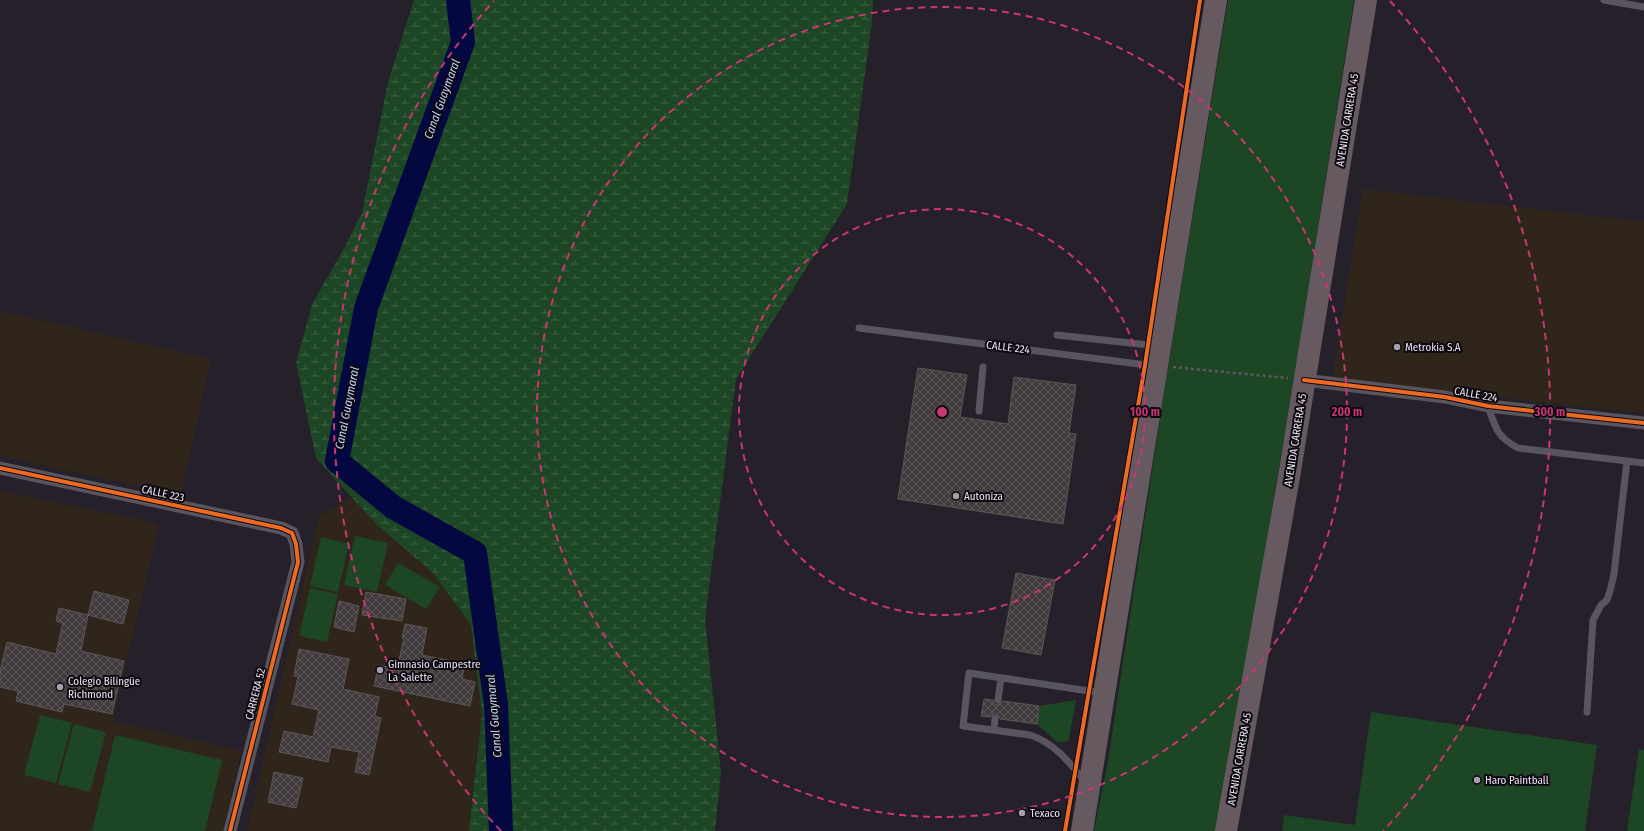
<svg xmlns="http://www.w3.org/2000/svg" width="1644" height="831" font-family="'Fira Sans Condensed',sans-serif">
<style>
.industrial{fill:#30251a}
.grass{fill:#1c4624}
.wetland{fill:url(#wetland-marsh)}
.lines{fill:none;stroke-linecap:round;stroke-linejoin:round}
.river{stroke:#030840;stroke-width:24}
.building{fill:url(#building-cross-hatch);stroke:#5d5557}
.path{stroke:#5e5a61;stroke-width:2.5;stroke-dasharray:3 3;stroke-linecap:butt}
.service{stroke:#59555e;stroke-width:7}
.minor{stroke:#59555e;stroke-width:13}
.trunk{stroke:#665a60;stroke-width:22}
.cycleway-casing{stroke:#0d0810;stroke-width:6}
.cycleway{stroke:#ed6a23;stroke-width:4}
.ring{fill:none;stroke:#c83772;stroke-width:2;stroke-dasharray:7 5}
.poi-dot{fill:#a69fac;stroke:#0d0810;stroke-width:1.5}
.labels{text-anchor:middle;stroke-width:4;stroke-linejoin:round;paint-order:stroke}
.street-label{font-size:11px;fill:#ebe4f1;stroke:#0d0810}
.poi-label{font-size:11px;fill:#ebe4f1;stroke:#0d0810;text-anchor:start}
.water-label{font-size:12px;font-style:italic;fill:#c0d4f9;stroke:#0d0810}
.centre{fill:#c83772;stroke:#0d0810;stroke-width:2}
.ring-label{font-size:12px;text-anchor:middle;font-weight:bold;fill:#c83772;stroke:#0d0810;stroke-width:4;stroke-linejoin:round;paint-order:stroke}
</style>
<defs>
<pattern id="wetland-marsh" width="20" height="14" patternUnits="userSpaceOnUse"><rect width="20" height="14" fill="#1c4624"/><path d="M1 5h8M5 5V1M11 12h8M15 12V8" fill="none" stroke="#3d6144"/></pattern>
<pattern id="building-cross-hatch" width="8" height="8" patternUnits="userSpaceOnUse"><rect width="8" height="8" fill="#423b3d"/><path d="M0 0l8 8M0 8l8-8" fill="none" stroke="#5d575a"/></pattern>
</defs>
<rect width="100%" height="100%" fill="#26202b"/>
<!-- industrial -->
<path class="industrial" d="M 1363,189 L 1644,222 L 1644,413 L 1332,380 Z
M 0,311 L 211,359 L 181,495 L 0,456 Z
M 0,491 L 159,524 L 113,721 L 241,751 L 223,831 L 0,831 Z
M 352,497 L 376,524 L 433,573 L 471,625 L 482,714 L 469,831 L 247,831 L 319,516 Z"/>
<!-- grass -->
<path class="grass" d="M 1228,0 L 1354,0 L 1291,397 L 1217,831 L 1094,831 L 1108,761 L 1162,405 Z
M 355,536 L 388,543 L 377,592 L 344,585 Z
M 321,537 L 349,544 L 338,592 L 310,586 Z
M 398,563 L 440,587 L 426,609 L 385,585 Z
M 310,588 L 338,594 L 327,642 L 299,636 Z
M 1076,700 L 1069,739 L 1066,742 L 1057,742 L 1037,724 L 1039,706 Z
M 1371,712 L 1597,745 L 1585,831 L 1282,831 L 1284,815 L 1355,825 Z
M 40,715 L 72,723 L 56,783 L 24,775 Z
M 74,724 L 106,732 L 90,792 L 58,784 Z
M 115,735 L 222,760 L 205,831 L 92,831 Z
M 1639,749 L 1644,750 L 1644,831 L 1627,831 Z"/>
<!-- wetland -->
<path class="wetland" d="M 414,0 L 873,0 L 872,22 L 847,204 L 736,379 L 705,619 L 721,772 L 715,831 L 469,831 L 482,714 L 471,625 L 433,573 L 376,524 L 316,458 L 296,363 L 312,304 L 342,252 L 362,213 L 388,82 Z"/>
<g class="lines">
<!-- river -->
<path class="river" d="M 458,0 L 463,42 L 366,308 L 337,461 L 393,507 L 475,553 L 496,705 L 501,831"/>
</g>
<!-- building -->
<path class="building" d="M 918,368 L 967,375 L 960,417 L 1008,424 L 1014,377 L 1076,385 L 1069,433 L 1076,434 L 1063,524 L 898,499 Z
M 1016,573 L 1055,580 L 1041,655 L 1002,648 Z
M 94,591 L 129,600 L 123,624 L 88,615 Z
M 366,592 L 406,599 L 402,621 L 362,615 Z
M 339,601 L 359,606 L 354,632 L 334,627 Z
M 59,608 L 88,615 L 81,651 L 124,661 L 112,714 L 64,704 L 62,712 L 16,701 L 18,691 L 0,687 L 0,671 L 7,642 L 56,654 L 63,623 L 56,621 Z
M 405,624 L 427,628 L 422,655 L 465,664 L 462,679 L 475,682 L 470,706 L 374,686 L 379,665 L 397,669 L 404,638 L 402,638 Z
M 299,649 L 349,659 L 343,689 L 379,697 L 375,716 L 381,718 L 369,775 L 355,772 L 359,752 L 331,747 L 328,762 L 279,752 L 284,731 L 313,737 L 319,710 L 292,704 L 298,677 L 294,676 Z
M 984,699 L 993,700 L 995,704 L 998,705 L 1003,701 L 1039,706 L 1037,724 L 1000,719 L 999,716 L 996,713 L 993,714 L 990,717 L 981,716 Z
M 274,772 L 303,778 L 296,808 L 268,802 Z"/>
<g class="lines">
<!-- path -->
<path class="path" d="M 1173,367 L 1288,378"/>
<!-- service -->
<path class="service" d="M 1604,0 L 1644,7
M 859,328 L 1154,366
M 1057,335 L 1158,346
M 1488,406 C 1495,427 1497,437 1518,448 L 1644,463
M 979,411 L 983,367
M 998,700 L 1001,678
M 1587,712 L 1593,620 L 1601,605 L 1607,600 L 1610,591 L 1614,574 L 1627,461
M 994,730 L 995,718
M 1086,783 C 1070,763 1055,743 1030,735 L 963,726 L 969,673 L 1102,693"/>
<!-- minor -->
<path class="minor" d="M 1304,380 L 1445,397 L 1488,406 L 1644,423
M 0,468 L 281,528 L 292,533 L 296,544 L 298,562 L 230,831"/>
<!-- trunk -->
<path class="trunk" d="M 1082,831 L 1216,0
M 1226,831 L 1289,477 L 1366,0"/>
<defs>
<path id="cycleway" d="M 1304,380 L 1445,397 L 1488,406 L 1644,423
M 0,468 L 281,528 L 292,533 L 296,544 L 298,562 L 230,831
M 1065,831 L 1145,365 L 1200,0"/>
</defs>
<!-- cycleway casing -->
<use href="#cycleway" class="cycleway-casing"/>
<!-- cycleway -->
<use href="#cycleway" class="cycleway"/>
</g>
<!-- distance rings -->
<g class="ring">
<circle cx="942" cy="412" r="203"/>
<circle cx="942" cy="412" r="405"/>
<path d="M501 831A608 608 0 0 1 494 1M1390 1A608 608 0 0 1 1383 831"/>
</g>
<!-- markers -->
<g class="poi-dot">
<circle cx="1397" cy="347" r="4"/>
<circle cx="956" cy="496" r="4"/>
<circle cx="380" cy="670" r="4"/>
<circle cx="60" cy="687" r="4"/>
<circle cx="1477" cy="780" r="4"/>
<circle cx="1022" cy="813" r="4"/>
</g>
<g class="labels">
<!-- street labels -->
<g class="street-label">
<text transform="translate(1347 120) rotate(-81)" y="4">AVENIDA CARRERA 45</text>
<text transform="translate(1008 347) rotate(7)" y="4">CALLE 224</text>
<text transform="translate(1476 394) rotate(10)" y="4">CALLE 224</text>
<text transform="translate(1295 440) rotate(-81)" y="4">AVENIDA CARRERA 45</text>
<text transform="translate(163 493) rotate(12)" y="4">CALLE 223</text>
<text transform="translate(255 694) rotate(-76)" y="4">CARRERA 52</text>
<text transform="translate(1239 759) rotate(-80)" y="4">AVENIDA CARRERA 45</text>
</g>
<!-- poi labels -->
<g class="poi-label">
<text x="1405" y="351">Metrokia S.A</text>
<text x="964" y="500">Autoniza</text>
<text x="388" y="668">Gimnasio Campestre<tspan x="388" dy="13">La Salette</tspan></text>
<text x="68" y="685">Colegio Bilingüe<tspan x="68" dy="13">Richmond</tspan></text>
<text x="1485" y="784">Haro Paintball</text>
<text x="1030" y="817">Texaco</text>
</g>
<!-- water labels -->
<g class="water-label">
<text transform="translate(442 99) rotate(-70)" y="4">Canal Guaymaral</text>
<text transform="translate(347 408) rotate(-79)" y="4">Canal Guaymaral</text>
<text transform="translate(494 716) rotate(-95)" y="4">Canal Guaymaral</text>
</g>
</g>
<circle cx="942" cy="412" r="6" class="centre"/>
<g class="ring-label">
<text x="1145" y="416">100 m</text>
<text x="1347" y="416">200 m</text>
<text x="1550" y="416">300 m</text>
</g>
</svg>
